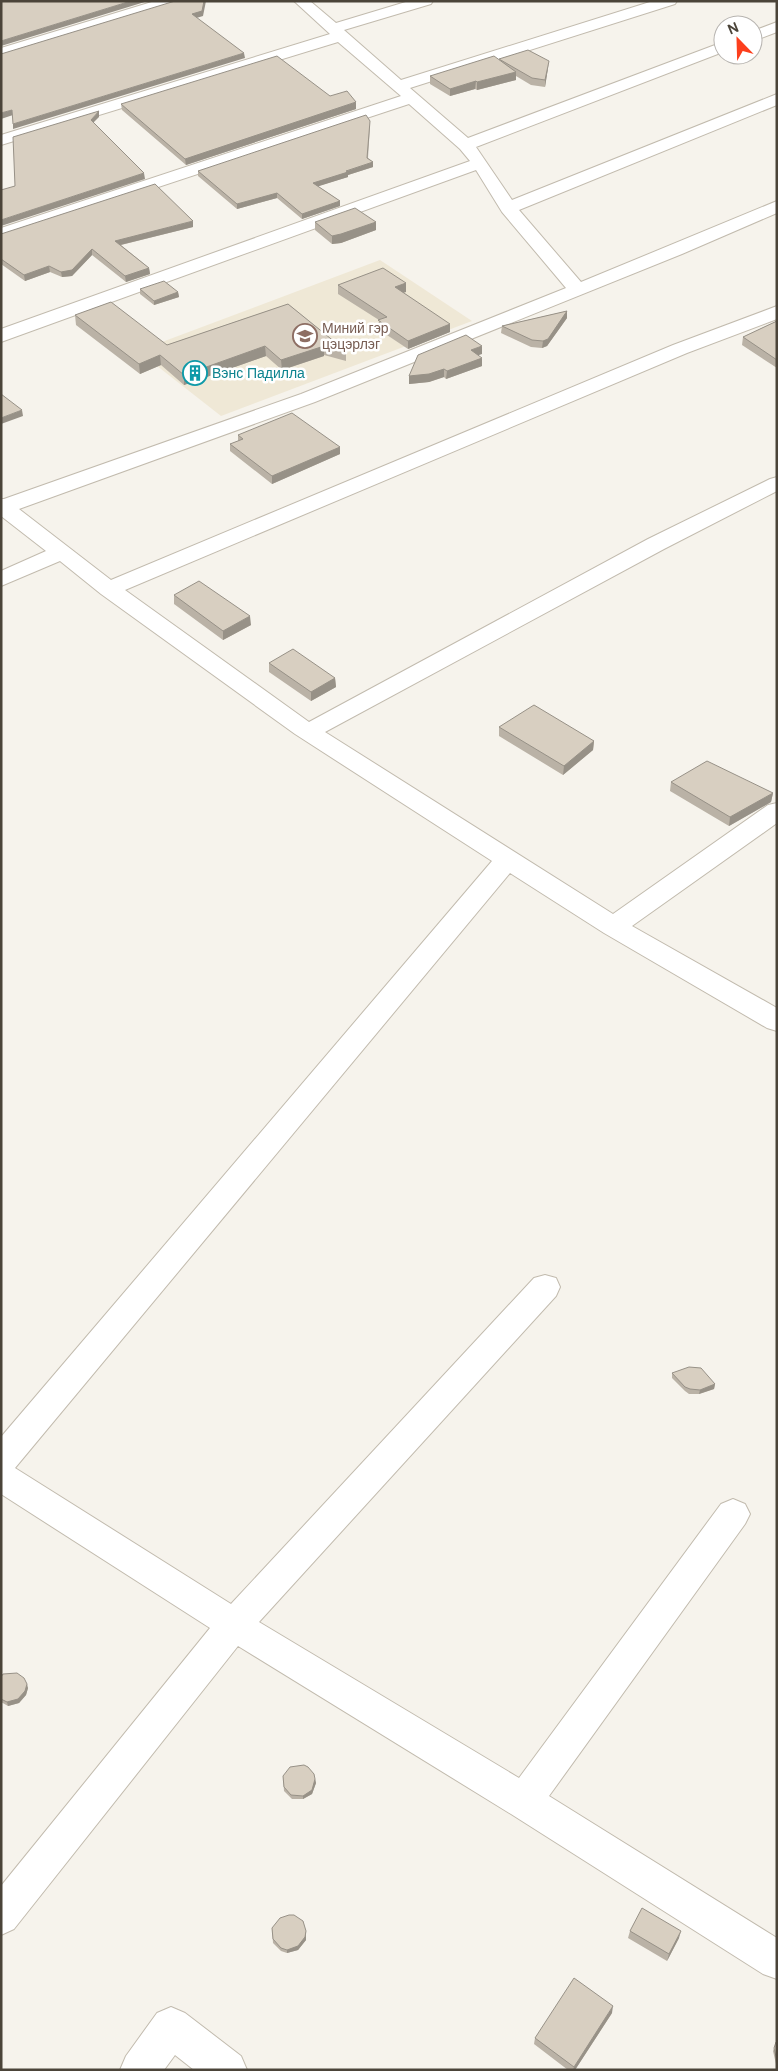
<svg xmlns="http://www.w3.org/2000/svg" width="778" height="2071" font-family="'DM Sans',sans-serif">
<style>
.education{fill:#efe8d6}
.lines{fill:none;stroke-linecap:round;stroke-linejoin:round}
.minor-casing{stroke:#c2bbae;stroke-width:2}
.minor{fill:#fff;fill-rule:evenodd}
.wall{fill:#bab2a6}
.shaded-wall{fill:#979187}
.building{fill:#d8cfc1;stroke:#979187}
.labels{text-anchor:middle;stroke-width:5;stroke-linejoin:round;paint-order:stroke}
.far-education-label{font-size:14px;fill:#785e54;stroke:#fff;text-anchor:start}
.far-culture-label{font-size:14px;fill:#0d838f;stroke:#fff;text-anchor:start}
</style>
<rect width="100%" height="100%" fill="#f6f3ec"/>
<!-- education -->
<path class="education" d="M 380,260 L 472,321 L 221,416 L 138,351 Z"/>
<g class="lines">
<defs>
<path id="minor" d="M 155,1 L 179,1 L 177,4 L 1,58 L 1,48 Z
M 294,1 L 310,1 L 336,23 L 409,1 L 433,1 L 431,4 L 344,30 L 401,80 L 653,1 L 677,1 L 675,4 L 410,88 L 468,138 L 723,42 L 723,52 L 476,147 L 512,200 L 777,94 L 777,105 L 519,210 L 581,282 L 777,201 L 777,213 L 682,254 L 315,402 L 19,509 L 111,580 L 673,345 L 777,306 L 777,319 L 687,353 L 125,590 L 309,722 L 648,539 L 770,479 L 777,477 L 777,491 L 664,549 L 325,732 L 613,914 L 768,805 L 777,803 L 777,823 L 632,926 L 777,1008 L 777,1031 L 767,1028 L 604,933 L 510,873 L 15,1468 L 231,1604 L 534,1278 L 545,1275 L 556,1278 L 560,1287 L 556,1296 L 259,1622 L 519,1778 L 721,1504 L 733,1499 L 745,1504 L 750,1514 L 745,1524 L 549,1796 L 777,1938 L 777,1979 L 763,1974 L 511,1814 L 238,1646 L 14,1929 L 1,1935 L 1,1886 L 210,1628 L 1,1494 L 1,1437 L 492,861 L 295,734 L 101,594 L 60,561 L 1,586 L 1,571 L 46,551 L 1,516 L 1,499 L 4,499 L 301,394 L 566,288 L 502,212 L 476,170 L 1,342 L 1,329 L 470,161 L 460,149 L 409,104 L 1,239 L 1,228 L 401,96 L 338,42 L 1,145 L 1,135 L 330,34 Z
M 777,22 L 777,32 L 753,41 L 753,31 Z
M 171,2007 L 185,2013 L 241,2056 L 247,2070 L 194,2070 L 175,2055 L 164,2070 L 120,2070 L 126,2056 L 157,2013 Z"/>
</defs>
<!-- minor casing -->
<use href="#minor" class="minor-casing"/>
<!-- minor -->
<use href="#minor" class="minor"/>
</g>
<!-- wall -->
<path class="wall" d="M 499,59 L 548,68 L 545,87 L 531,85 L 516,76 L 516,80 L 477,90 L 475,89 L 450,96 L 430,84 L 430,76 L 499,60 Z
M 330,96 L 356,109 L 186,165 L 122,110 L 121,104 Z
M 370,126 L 368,158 L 373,162 L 373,167 L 348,175 L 348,177 L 318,186 L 340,201 L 340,206 L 302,219 L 277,198 L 237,209 L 198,176 L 198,171 Z
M 315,222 L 376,230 L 341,243 L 332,244 L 315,230 Z
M 193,227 L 121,245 L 149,268 L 150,274 L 126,282 L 92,255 L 72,276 L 62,277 L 50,272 L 25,281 L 1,264 L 1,234 Z
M 406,283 L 406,292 L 403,292 L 450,332 L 408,349 L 378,329 L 379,320 L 338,294 L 338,285 Z
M 140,289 L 178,292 L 179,297 L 154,305 L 140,294 Z
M 288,304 L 346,351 L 346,361 L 324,355 L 324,356 L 282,370 L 266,356 L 184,385 L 161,365 L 140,374 L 76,325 L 75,315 L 167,345 Z
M 567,311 L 567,318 L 547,346 L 542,348 L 531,347 L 501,333 L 502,326 Z
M 777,321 L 777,368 L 742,345 L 743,337 Z
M 482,354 L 478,355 L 482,366 L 446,379 L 444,377 L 429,382 L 409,384 L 409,376 Z
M 238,435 L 340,447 L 340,454 L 272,484 L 230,451 L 230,444 L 238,441 Z
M 174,595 L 251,625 L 223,640 L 174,604 Z
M 269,663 L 335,678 L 336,687 L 311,701 L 269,672 Z
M 499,727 L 594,741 L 593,750 L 563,775 L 499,736 Z
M 671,782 L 773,793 L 771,802 L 729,826 L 670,791 Z
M 672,1373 L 715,1384 L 714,1389 L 699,1394 L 689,1394 L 685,1391 L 672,1378 Z
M 1,1677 L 28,1688 L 26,1695 L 19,1703 L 8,1706 L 1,1702 Z
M 283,1776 L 315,1779 L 316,1783 L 312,1794 L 303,1799 L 292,1799 L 284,1791 Z
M 272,1928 L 306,1935 L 306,1940 L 298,1950 L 287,1953 L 281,1951 L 273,1943 Z
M 630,1931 L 679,1938 L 667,1961 L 628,1938 Z
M 612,2013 L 575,2070 L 568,2070 L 534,2044 L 535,2038 Z
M 777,2042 L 777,2065 L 776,2064 L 773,2051 Z"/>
<!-- shaded-wall -->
<path class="shaded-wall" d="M 131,1 L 148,1 L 1,46 L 1,41 Z
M 204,1 L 206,1 L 203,16 L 193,19 L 192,14 Z
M 244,53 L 245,58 L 13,129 L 13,124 Z
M 549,61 L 548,68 L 545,87 L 545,80 Z
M 516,72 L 516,80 L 477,90 L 477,82 Z
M 476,81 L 475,89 L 450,96 L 450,89 Z
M 356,102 L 356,109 L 186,165 L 185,159 Z
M 12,110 L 13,115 L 1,119 L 1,113 Z
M 99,111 L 99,117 L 91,125 L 91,120 Z
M 373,162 L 373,167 L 348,175 L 348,177 L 313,188 L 313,183 Z
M 144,173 L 145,179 L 1,226 L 1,220 Z
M 277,193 L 277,198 L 237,209 L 237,204 Z
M 340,201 L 340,206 L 302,219 L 302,214 Z
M 193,221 L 193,227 L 116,246 L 115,241 Z
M 376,222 L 376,230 L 341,243 L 332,244 L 332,236 Z
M 92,249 L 92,255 L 72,276 L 62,277 L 61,272 Z
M 49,266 L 50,272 L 25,281 L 24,275 Z
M 149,268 L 150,274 L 126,282 L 125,276 Z
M 406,283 L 406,292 L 395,296 L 395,287 Z
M 178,292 L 179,297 L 154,305 L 154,301 Z
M 567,311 L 567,318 L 547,346 L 542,348 L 543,341 Z
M 450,324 L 450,332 L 408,349 L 408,341 Z
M 265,346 L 266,356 L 184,385 L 184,375 Z
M 324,346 L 324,356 L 282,370 L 281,360 Z
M 482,346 L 482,354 L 470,358 L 471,350 Z
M 160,355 L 161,365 L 140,374 L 139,364 Z
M 482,358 L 482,366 L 446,379 L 447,371 Z
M 444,369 L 444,377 L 429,382 L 409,384 L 409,376 Z
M 22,410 L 23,416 L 1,424 L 1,418 Z
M 340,447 L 340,454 L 272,484 L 272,476 Z
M 250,616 L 251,625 L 223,640 L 223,631 Z
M 335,678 L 336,687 L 311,701 L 311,692 Z
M 594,741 L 593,750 L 563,775 L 564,766 Z
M 773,793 L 771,802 L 729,826 L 730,817 Z
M 715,1384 L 714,1389 L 699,1394 L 700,1390 Z
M 27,1684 L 28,1688 L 26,1695 L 19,1703 L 8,1706 L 7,1702 Z
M 315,1779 L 316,1783 L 312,1794 L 303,1799 L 303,1796 Z
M 306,1931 L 306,1940 L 298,1950 L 287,1953 L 287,1950 Z
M 681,1931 L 679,1938 L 667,1961 L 669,1954 Z
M 613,2006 L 612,2013 L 575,2070 L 573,2070 L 574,2067 Z"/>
<!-- building -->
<path class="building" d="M 1,1 L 131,1 L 1,41 Z
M 175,1 L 204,1 L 202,11 L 192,14 L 244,53 L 13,124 L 12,110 L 1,113 L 1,54 Z
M 528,50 L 549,61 L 545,80 L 532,78 L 499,59 Z
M 277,56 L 330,96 L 347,91 L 356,102 L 185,159 L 121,104 Z
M 494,56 L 516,72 L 477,82 L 476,81 L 450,89 L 430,76 Z
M 99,111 L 91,120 L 144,173 L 1,220 L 1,190 L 15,186 L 13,137 Z
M 366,115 L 370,121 L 367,158 L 373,162 L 346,171 L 348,172 L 313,183 L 340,201 L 302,214 L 277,193 L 237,204 L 198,171 Z
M 155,184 L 193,221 L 115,241 L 149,268 L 125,276 L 92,249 L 72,270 L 61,272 L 49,266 L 24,275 L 1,259 L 1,234 Z
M 355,208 L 376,222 L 341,234 L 332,236 L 315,222 Z
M 383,268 L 406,283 L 395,287 L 450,324 L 408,341 L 378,320 L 387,317 L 338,285 Z
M 164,281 L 178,292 L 154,301 L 140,289 Z
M 111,302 L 167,345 L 288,304 L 346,351 L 322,344 L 324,346 L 281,360 L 265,346 L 184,375 L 160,355 L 139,364 L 75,315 Z
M 567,311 L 548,339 L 543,341 L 532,340 L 502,326 Z
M 777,321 L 777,360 L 743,337 Z
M 466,335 L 482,346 L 471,350 L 482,358 L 447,371 L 444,369 L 429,374 L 409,376 L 418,355 Z
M 1,394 L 22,410 L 1,418 Z
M 292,413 L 340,447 L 272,476 L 230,444 L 243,439 L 238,435 Z
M 199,581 L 250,616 L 223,631 L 174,595 Z
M 293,649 L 335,678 L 311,692 L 269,663 Z
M 534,705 L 594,741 L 564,766 L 499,727 Z
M 707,761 L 773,793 L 730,817 L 671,782 Z
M 689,1367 L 701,1368 L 715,1384 L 700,1390 L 690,1389 L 685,1387 L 672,1373 Z
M 17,1673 L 24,1678 L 27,1684 L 25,1691 L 18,1699 L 7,1702 L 1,1699 L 1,1677 L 3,1674 Z
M 304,1765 L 308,1767 L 314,1774 L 315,1779 L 312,1790 L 303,1796 L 291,1795 L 284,1787 L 283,1776 L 290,1767 Z
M 642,1908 L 681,1931 L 669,1954 L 630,1931 Z
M 289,1915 L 294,1915 L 303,1921 L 306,1931 L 305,1937 L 298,1946 L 287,1950 L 281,1948 L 273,1939 L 272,1928 L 280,1918 Z
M 574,1978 L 613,2006 L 574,2067 L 535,2038 Z
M 776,2042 L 777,2042 L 777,2061 L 774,2048 Z"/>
<!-- icons -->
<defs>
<symbol id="school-ring" viewBox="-11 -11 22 22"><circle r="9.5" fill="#fff" stroke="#8d6e63" stroke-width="1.5"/><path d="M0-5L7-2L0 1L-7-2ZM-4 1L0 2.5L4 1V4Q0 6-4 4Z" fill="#8d6e63"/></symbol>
<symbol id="building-ring" viewBox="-11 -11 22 22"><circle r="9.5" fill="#fff" stroke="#0f9aa8" stroke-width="1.5"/><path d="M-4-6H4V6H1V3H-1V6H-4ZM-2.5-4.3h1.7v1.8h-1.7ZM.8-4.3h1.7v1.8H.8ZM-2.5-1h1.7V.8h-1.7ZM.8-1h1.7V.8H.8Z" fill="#0f9aa8"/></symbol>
</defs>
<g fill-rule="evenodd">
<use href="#school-ring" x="291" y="322" width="28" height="28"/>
<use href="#building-ring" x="181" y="359" width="28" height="28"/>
</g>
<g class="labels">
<!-- far-education labels -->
<g class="far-education-label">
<text x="322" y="333">Миний гэр<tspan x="322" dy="16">цэцэрлэг</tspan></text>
</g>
<!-- far-culture labels -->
<g class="far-culture-label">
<text x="212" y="378">Вэнс Падилла</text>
</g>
</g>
<!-- border -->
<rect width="778" height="2071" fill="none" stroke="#4b4439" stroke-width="5"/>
<!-- north arrow -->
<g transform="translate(738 40) rotate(337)"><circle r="24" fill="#ffffff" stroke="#b7b4b0"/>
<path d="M0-4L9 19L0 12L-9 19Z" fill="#fc3f1d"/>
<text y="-8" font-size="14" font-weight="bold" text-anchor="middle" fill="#4b4439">N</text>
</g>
</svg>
